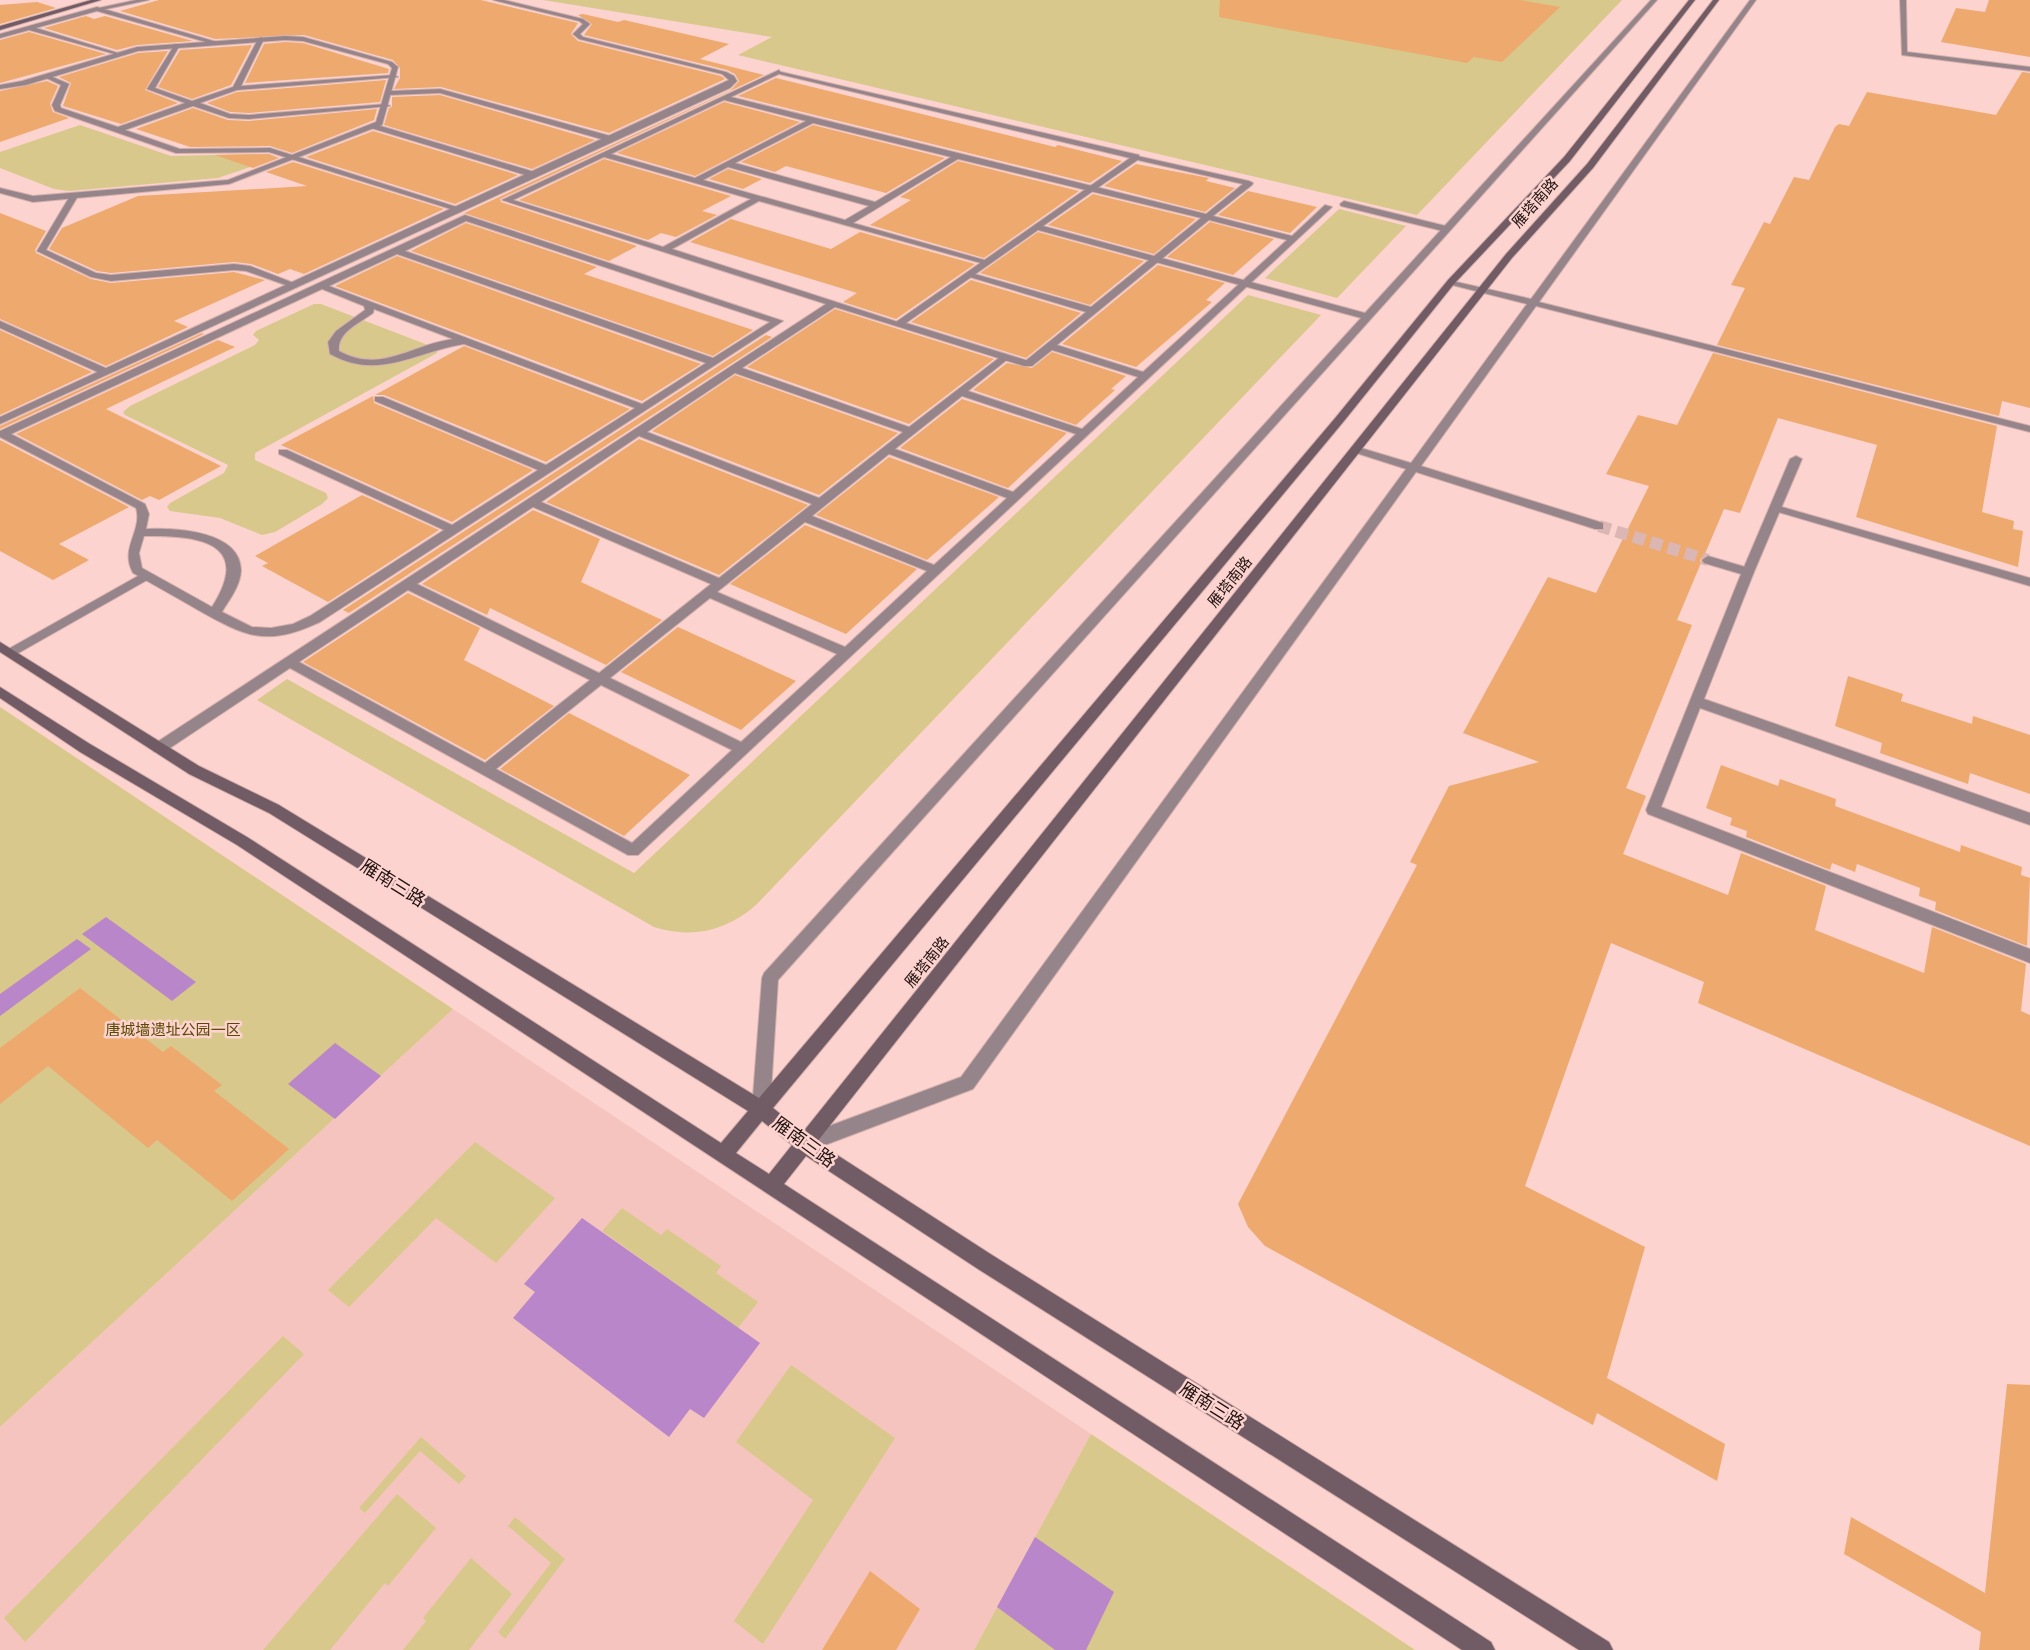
<svg xmlns="http://www.w3.org/2000/svg" width="2030" height="1650" font-family="Rubik,'Noto Sans SC',sans-serif">
<style>
.built{fill:#f6c4bf}
.green{fill:#d8c88b}
.water{fill:#b986ca}
.building{fill:#eea96e}
.lines{fill:none;stroke-linecap:round;stroke-linejoin:round}
.street-tunnel{stroke:#dbb6b2;stroke-width:12;stroke-dasharray:12 6;stroke-linecap:butt}
.lane-casing{stroke:#d5b0ac;stroke-width:2}
.street-casing{stroke:#d5b0ac;stroke-width:2}
.secondary-casing{stroke:#d5b0ac;stroke-width:2}
.lane{fill:#95858b;fill-rule:evenodd}
.street{fill:#95858b;fill-rule:evenodd}
.secondary{fill:#715b64;fill-rule:evenodd}
.labels{text-anchor:middle;stroke-width:5;stroke-linejoin:round;paint-order:stroke}
.street-label{font-size:15px;fill:#211312;stroke:#fcd3ce}
.park-label{font-size:15px;fill:#594900;stroke:#fcd3ce}
.near-street-label{font-size:18px;fill:#211312;stroke:#fcd3ce}
</style>
<rect width="100%" height="100%" fill="#fcd3ce"/>
<!-- built -->
<path class="built" d="M 453,1009 L 1091,1434 L 974,1650 L 0,1650 L 0,1427 Z"/>
<!-- green -->
<path class="green" d="M 543,0 L 1622,0 L 1417,215 L 738,55 L 772,37 Z
M 80,125 L 171,156 L 255,154 L 274,159 L 218,178 L 69,191 L 54,189 L 0,168 L 0,152 Z
M 1339,209 L 1406,226 L 1337,298 L 1265,278 Z
M 1248,295 L 1321,315 L 757,904 C 727,931 692,939 654,927 L 257,700 L 287,679 L 634,873 Z
M 314,304 L 321,304 L 433,347 L 437,349 L 437,353 L 255,453 L 255,460 L 326,493 L 328,498 L 322,504 L 275,532 L 262,535 L 220,518 L 170,511 L 167,507 L 170,503 L 224,473 L 228,465 L 125,415 L 123,412 L 130,406 L 255,345 L 259,340 L 253,335 L 256,331 Z
M 0,707 L 453,1009 L 0,1427 Z
M 475,1142 L 555,1198 L 496,1263 L 436,1218 L 349,1307 L 328,1290 Z
M 622,1208 L 661,1235 L 667,1229 L 721,1266 L 716,1273 L 758,1302 L 738,1328 L 602,1231 Z
M 283,1336 L 304,1354 L 25,1642 L 4,1618 Z
M 791,1365 L 895,1438 L 763,1644 L 734,1621 L 813,1500 L 736,1442 Z
M 1091,1434 L 1415,1650 L 974,1650 Z
M 421,1437 L 466,1476 L 459,1484 L 420,1451 L 365,1513 L 359,1508 Z
M 397,1494 L 436,1528 L 388,1586 L 385,1583 L 330,1650 L 263,1650 Z
M 515,1517 L 565,1559 L 505,1639 L 498,1632 L 551,1563 L 508,1526 Z
M 471,1558 L 512,1594 L 469,1650 L 403,1650 L 426,1621 L 423,1618 Z"/>
<!-- water -->
<path class="water" d="M 106,917 L 196,982 L 172,1001 L 82,934 Z
M 77,939 L 91,949 L 0,1016 L 0,994 Z
M 335,1043 L 381,1076 L 335,1119 L 288,1084 Z
M 582,1218 L 760,1343 L 704,1418 L 690,1409 L 669,1437 L 513,1318 L 535,1292 L 524,1284 Z
M 1035,1537 L 1114,1592 L 1086,1650 L 1055,1650 L 997,1607 Z"/>
<!-- building -->
<path class="building" d="M 159,0 L 481,0 L 578,23 L 571,34 L 578,41 L 721,76 L 725,79 L 609,133 L 441,87 L 394,89 L 400,78 L 400,68 L 393,60 L 304,35 L 215,39 L 120,11 Z
M 1220,0 L 1520,0 L 1560,7 L 1502,62 L 1474,57 L 1467,63 L 1219,17 Z
M 1989,0 L 2030,0 L 2030,57 L 1941,42 L 1956,8 L 1985,12 Z
M 37,2 L 56,8 L 0,24 L 0,5 Z
M 583,14 L 618,22 L 624,20 L 729,44 L 700,59 L 764,75 L 500,199 L 501,202 L 637,246 L 609,261 L 464,213 L 319,280 L 731,90 L 739,81 L 735,74 L 727,70 L 584,35 L 592,24 L 578,15 Z
M 86,16 L 94,19 L 105,16 L 193,41 L 137,45 L 117,50 L 44,28 Z
M 29,32 L 106,54 L 0,83 L 0,40 Z
M 285,42 L 303,43 L 389,69 L 388,73 L 245,83 L 264,44 Z
M 252,45 L 231,85 L 192,99 L 158,87 L 180,50 Z
M 168,51 L 145,90 L 178,103 L 121,124 L 63,106 L 71,83 L 59,77 L 138,53 Z
M 2022,72 L 2030,73 L 2030,408 L 2002,401 L 1999,416 L 1717,345 L 1745,288 L 1731,285 L 1764,222 L 1770,224 L 1794,177 L 1809,180 L 1835,127 L 1839,124 L 1849,126 L 1867,92 L 1996,115 Z
M 776,78 L 1055,147 L 1058,145 L 1122,161 L 1090,183 L 738,96 Z
M 386,80 L 380,102 L 249,113 L 230,112 L 207,103 L 237,92 Z
M 47,81 L 58,86 L 50,104 L 53,112 L 69,118 L 0,142 L 0,91 Z
M 440,95 L 595,140 L 532,169 L 384,125 L 389,108 L 392,107 L 392,97 Z
M 724,102 L 800,122 L 695,176 L 617,153 Z
M 193,108 L 228,120 L 249,121 L 377,109 L 374,120 L 292,153 L 270,146 L 190,147 L 136,129 Z
M 813,125 L 945,158 L 886,193 L 786,166 L 775,172 L 741,162 Z
M 373,131 L 518,175 L 455,204 L 306,157 Z
M 269,154 L 279,158 L 253,168 L 215,155 Z
M 604,159 L 731,196 L 702,211 L 717,215 L 676,237 L 661,233 L 648,240 L 519,200 Z
M 958,161 L 1079,191 L 984,258 L 870,225 L 911,200 L 900,197 Z
M 293,162 L 444,209 L 304,274 L 290,269 L 278,274 L 251,264 L 234,262 L 111,273 L 97,271 L 49,249 L 62,228 L 138,196 L 307,186 L 266,172 Z
M 1136,164 L 1209,178 L 1206,181 L 1235,188 L 1205,212 L 1104,186 Z
M 728,169 L 762,179 L 743,189 L 709,179 Z
M 1248,191 L 1274,197 L 1317,207 L 1290,233 L 1218,215 Z
M 1093,194 L 1196,219 L 1154,254 L 1048,225 Z
M 0,213 L 46,231 L 35,250 L 36,253 L 91,279 L 111,283 L 234,272 L 265,280 L 174,321 L 188,327 L 106,366 L 0,319 Z
M 731,219 L 831,249 L 860,232 L 975,264 L 896,319 L 843,302 L 857,293 L 690,242 Z
M 1210,222 L 1274,239 L 1233,275 L 1167,257 Z
M 466,223 L 597,267 L 584,274 L 753,330 L 713,356 L 411,251 Z
M 1038,232 L 1144,261 L 1090,305 L 980,273 Z
M 397,256 L 701,364 L 642,401 L 335,286 Z
M 1158,265 L 1225,283 L 1206,300 L 1212,302 L 1136,367 L 1062,344 Z
M 971,280 L 1081,313 L 1026,358 L 911,322 Z
M 835,309 L 895,328 L 994,359 L 909,424 L 747,367 Z
M 0,330 L 92,372 L 0,415 Z
M 202,333 L 204,334 L 0,429 L 0,426 Z
M 766,335 L 772,337 L 349,613 L 343,610 Z
M 218,340 L 235,347 L 106,409 L 221,466 L 159,500 L 150,496 L 142,500 L 16,434 Z
M 464,346 L 630,409 L 546,462 L 384,395 L 375,395 Z
M 1052,352 L 1126,376 L 1111,389 L 1115,390 L 1076,425 L 973,390 L 1007,363 L 1032,368 Z
M 1713,353 L 1997,426 L 1982,512 L 2014,521 L 2013,529 L 2023,531 L 2018,567 L 1856,517 L 1877,445 L 1778,418 L 1740,513 L 1724,509 L 1704,556 L 1700,560 L 1701,563 L 1677,620 L 1692,625 L 1626,788 L 1646,796 L 1623,854 L 1728,895 L 1741,853 L 1826,886 L 1815,930 L 1924,973 L 1932,927 L 2026,964 L 2021,1011 L 2030,1015 L 2030,1146 L 1698,1003 L 1704,982 L 1611,943 L 1525,1186 L 1645,1247 L 1607,1378 L 1725,1444 L 1717,1481 L 1597,1413 L 1593,1425 L 1265,1246 L 1248,1227 L 1238,1204 L 1417,865 L 1410,862 L 1449,786 L 1539,762 L 1463,733 L 1548,577 L 1596,593 L 1649,486 L 1606,474 L 1638,415 L 1677,425 Z
M 735,375 L 898,433 L 819,495 L 652,431 Z
M 373,396 L 374,403 L 533,470 L 452,522 L 281,445 Z
M 962,399 L 1067,433 L 1008,488 L 900,448 Z
M 639,439 L 808,505 L 719,575 L 546,502 Z
M 0,440 L 129,507 L 59,544 L 89,560 L 53,580 L 0,551 Z
M 889,457 L 999,497 L 927,560 L 816,515 Z
M 362,495 L 439,530 L 328,602 L 262,566 L 268,563 L 255,556 Z
M 533,510 L 600,539 L 581,582 L 662,620 L 606,665 L 490,608 L 487,615 L 422,584 Z
M 805,525 L 917,569 L 846,634 L 730,584 Z
M 408,593 L 480,628 L 464,660 L 554,706 L 485,760 L 303,662 Z
M 678,627 L 796,681 L 741,730 L 621,672 Z
M 1848,676 L 1903,694 L 1901,701 L 1972,724 L 1973,716 L 2030,735 L 2030,794 L 1970,773 L 1968,784 L 1880,753 L 1882,743 L 1835,726 Z
M 569,713 L 690,775 L 624,836 L 500,769 Z
M 1721,765 L 1778,786 L 1780,779 L 1836,799 L 1835,806 L 1960,852 L 1961,845 L 2022,867 L 2021,875 L 2030,878 L 2027,946 L 1935,910 L 1936,902 L 1919,896 L 1920,888 L 1857,864 L 1855,872 L 1832,863 L 1830,870 L 1746,837 L 1747,831 L 1730,825 L 1732,818 L 1706,808 Z
M 80,988 L 163,1052 L 171,1046 L 222,1085 L 214,1091 L 289,1149 L 232,1201 L 157,1140 L 148,1148 L 48,1066 L 0,1104 L 0,1048 Z
M 2007,1384 L 2030,1385 L 2030,1650 L 1979,1650 L 1981,1632 L 1844,1554 L 1851,1517 L 1985,1593 Z
M 870,1571 L 920,1609 L 896,1650 L 822,1650 Z"/>
<g class="lines">
<!-- street-tunnel -->
<path class="street-tunnel" d="M 1599,526 L 1708,560"/>
<defs>
<path id="lane" d="M 1900,0 L 1906,0 L 1907,52 L 2030,67 L 2030,71 L 1902,55 Z
M 97,7 L 217,42 L 218,43 L 213,44 L 97,11 L 36,28 L 118,53 L 118,55 L 29,30 L 0,38 L 0,34 Z
M 261,37 L 264,39 L 241,86 L 394,75 L 398,77 L 237,90 L 200,103 L 230,114 L 249,115 L 386,104 L 390,106 L 249,119 L 229,118 L 193,106 L 125,130 L 180,149 L 270,148 L 460,208 L 460,212 L 269,152 L 176,153 L 55,111 L 52,105 L 61,85 L 42,76 L 48,75 L 69,84 L 60,105 L 61,108 L 118,127 L 185,103 L 147,89 L 175,44 L 180,45 L 155,88 L 192,101 L 233,87 L 258,39 Z
M 779,70 L 781,73 L 731,97 L 1206,214 L 1243,184 L 1133,159 L 1133,155 L 1249,181 L 1253,183 L 1252,185 L 1213,216 L 1292,236 L 1325,205 L 1332,207 L 638,855 L 628,855 L 290,668 L 164,752 L 154,752 L 152,748 L 154,744 L 826,304 L 502,200 ZM 724,100 L 806,121 L 695,178 L 611,154 ZM 813,123 L 951,157 L 875,202 L 735,163 ZM 604,157 L 751,199 L 663,247 L 513,200 ZM 958,159 L 1201,218 L 1091,307 L 971,273 L 963,275 L 1086,312 L 1024,362 L 1024,366 L 1032,366 L 1052,350 L 1138,377 L 1082,429 L 968,391 L 1008,359 L 1009,357 L 1004,354 L 909,427 L 742,368 L 835,307 L 896,326 L 904,324 L 672,249 L 759,201 L 988,265 L 988,261 L 853,223 ZM 728,167 L 869,206 L 845,220 L 703,180 ZM 1209,220 L 1287,240 L 1143,372 L 1057,345 ZM 735,373 L 903,432 L 819,498 L 647,432 ZM 962,396 L 1076,434 L 1013,492 L 895,449 ZM 639,436 L 812,504 L 719,578 L 541,502 ZM 889,454 L 1007,498 L 934,565 L 812,516 ZM 533,507 L 711,584 L 599,673 L 417,584 ZM 805,522 L 927,571 L 845,647 L 717,592 ZM 408,590 L 590,680 L 485,763 L 299,662 ZM 710,598 L 837,654 L 741,742 L 610,678 ZM 601,685 L 732,750 L 632,843 L 496,769 Z
M 440,89 L 614,137 L 615,139 L 608,141 L 440,93 L 390,95 L 386,93 L 390,91 Z
M 374,124 L 538,173 L 539,175 L 532,177 L 371,128 Z
M 74,194 L 78,196 L 46,250 L 96,273 L 111,275 L 234,264 L 250,266 L 299,285 L 294,288 L 246,271 L 234,270 L 111,281 L 91,277 L 37,251 L 70,196 Z
M 1344,201 L 1450,227 L 1451,229 L 1447,232 L 1341,206 L 1340,204 Z
M 465,215 L 783,321 L 320,622 C 266,647 246,637 198,610 C 176,597 154,585 133,573 C 119,548 143,531 136,508 L 0,437 L 0,431 ZM 466,221 L 770,322 L 713,358 L 405,251 ZM 397,254 L 706,363 L 642,404 L 329,286 ZM 322,289 L 364,306 L 365,310 L 336,331 L 328,342 L 330,354 C 379,381 414,352 464,344 L 635,408 L 546,465 L 383,397 L 375,397 L 375,401 L 538,470 L 452,525 L 287,450 L 279,450 L 279,454 L 444,530 L 310,616 L 293,624 L 271,628 L 252,627 L 222,612 C 229,600 241,585 241,570 C 240,530 174,528 146,529 L 149,514 L 145,504 L 11,434 ZM 374,309 L 453,339 C 410,345 381,374 339,351 C 337,332 360,323 373,313 ZM 144,536 C 196,535 254,541 212,607 L 142,568 L 139,553 Z
M 0,321 L 110,370 L 111,372 L 102,374 L 0,328 Z
M 1796,456 L 1802,459 L 1754,572 L 1752,575 L 1744,575 L 1742,572 L 1790,459 Z"/>
<path id="street" d="M 136,0 L 149,0 L 97,11 L 94,9 Z
M 493,0 L 504,0 L 583,19 L 590,24 L 580,34 L 583,37 L 726,72 L 734,76 L 737,81 L 730,88 L 0,424 L 0,417 L 729,80 L 722,74 L 579,39 L 573,34 L 583,24 L 579,21 Z
M 1651,0 L 1657,0 L 778,980 L 770,1109 L 767,1115 L 761,1117 L 755,1115 L 752,1109 L 762,978 L 764,973 L 1361,318 L 1038,230 L 906,323 L 1032,362 L 1032,366 L 1024,366 L 896,326 L 896,322 L 1130,158 L 779,74 L 777,71 L 1139,155 L 1139,159 L 1043,226 L 1365,313 Z
M 1750,0 L 1756,0 L 1539,302 L 2030,426 L 2030,432 L 1536,306 L 1421,466 L 1603,523 L 1603,529 L 1595,529 L 1416,472 L 973,1089 L 804,1153 L 797,1150 L 795,1144 L 797,1138 L 961,1077 L 1406,469 L 1353,452 L 1353,448 L 1361,448 L 1411,463 L 1527,304 L 1448,284 L 1448,280 L 1531,299 Z
M 285,36 L 303,37 L 392,62 L 398,67 L 382,125 L 229,184 L 33,202 L 0,193 L 0,188 L 33,196 L 228,180 L 376,122 L 392,68 L 388,64 L 303,41 L 285,40 L 138,51 L 26,85 L 0,89 L 0,85 L 22,81 L 137,47 Z
M 1775,505 L 2030,578 L 2030,586 L 1771,510 L 1771,506 Z
M 1708,556 L 1752,569 L 1754,572 L 1704,699 L 2030,813 L 2030,825 L 1700,708 L 1661,807 L 2030,949 L 2030,963 L 1648,814 L 1646,810 L 1741,574 L 1704,563 L 1702,560 Z
M 145,572 L 151,576 L 149,579 L 15,655 L 5,655 L 3,652 Z"/>
<path id="secondary" d="M 91,0 L 101,0 L 0,30 L 0,26 Z
M 1689,0 L 1695,0 L 1570,161 L 1454,284 L 1344,421 L 773,1108 L 803,1132 L 1506,254 L 1587,164 L 1713,0 L 1719,0 L 1593,168 L 1512,258 L 817,1142 L 992,1255 L 1609,1642 L 1613,1650 L 1579,1650 L 978,1269 L 806,1156 L 784,1184 L 1491,1642 L 1495,1650 L 1462,1650 L 237,845 L 80,752 L 0,698 L 0,687 L 90,744 L 247,837 L 721,1143 L 748,1111 L 269,813 L 189,774 L 0,652 L 0,642 L 199,766 L 279,805 L 759,1098 L 1336,417 L 1448,280 L 1564,157 ZM 762,1121 L 792,1145 L 769,1174 L 736,1153 Z"/>
</defs>
<!-- lane casing -->
<use href="#lane" class="lane-casing"/>
<!-- street casing -->
<use href="#street" class="street-casing"/>
<!-- secondary casing -->
<use href="#secondary" class="secondary-casing"/>
<!-- lane -->
<use href="#lane" class="lane"/>
<!-- street -->
<use href="#street" class="street"/>
<!-- secondary -->
<use href="#secondary" class="secondary"/>
</g>
<g class="labels">
<!-- street labels -->
<g class="street-label">
<text transform="translate(1535 203) rotate(-48)" y="5">雁塔南路</text>
<text transform="translate(1230 582) rotate(-51)" y="5">雁塔南路</text>
<text transform="translate(927 962) rotate(-51)" y="5">雁塔南路</text>
</g>
<!-- park labels -->
<g class="park-label">
<text x="173" y="1035">唐城墙遗址公园一区</text>
</g>
<!-- near-street labels -->
<g class="near-street-label">
<text transform="translate(393 883) rotate(32)" y="6">雁南三路</text>
<text transform="translate(804 1142) rotate(36)" y="6">雁南三路</text>
<text transform="translate(1212 1406) rotate(32)" y="6">雁南三路</text>
</g>
</g>
</svg>
